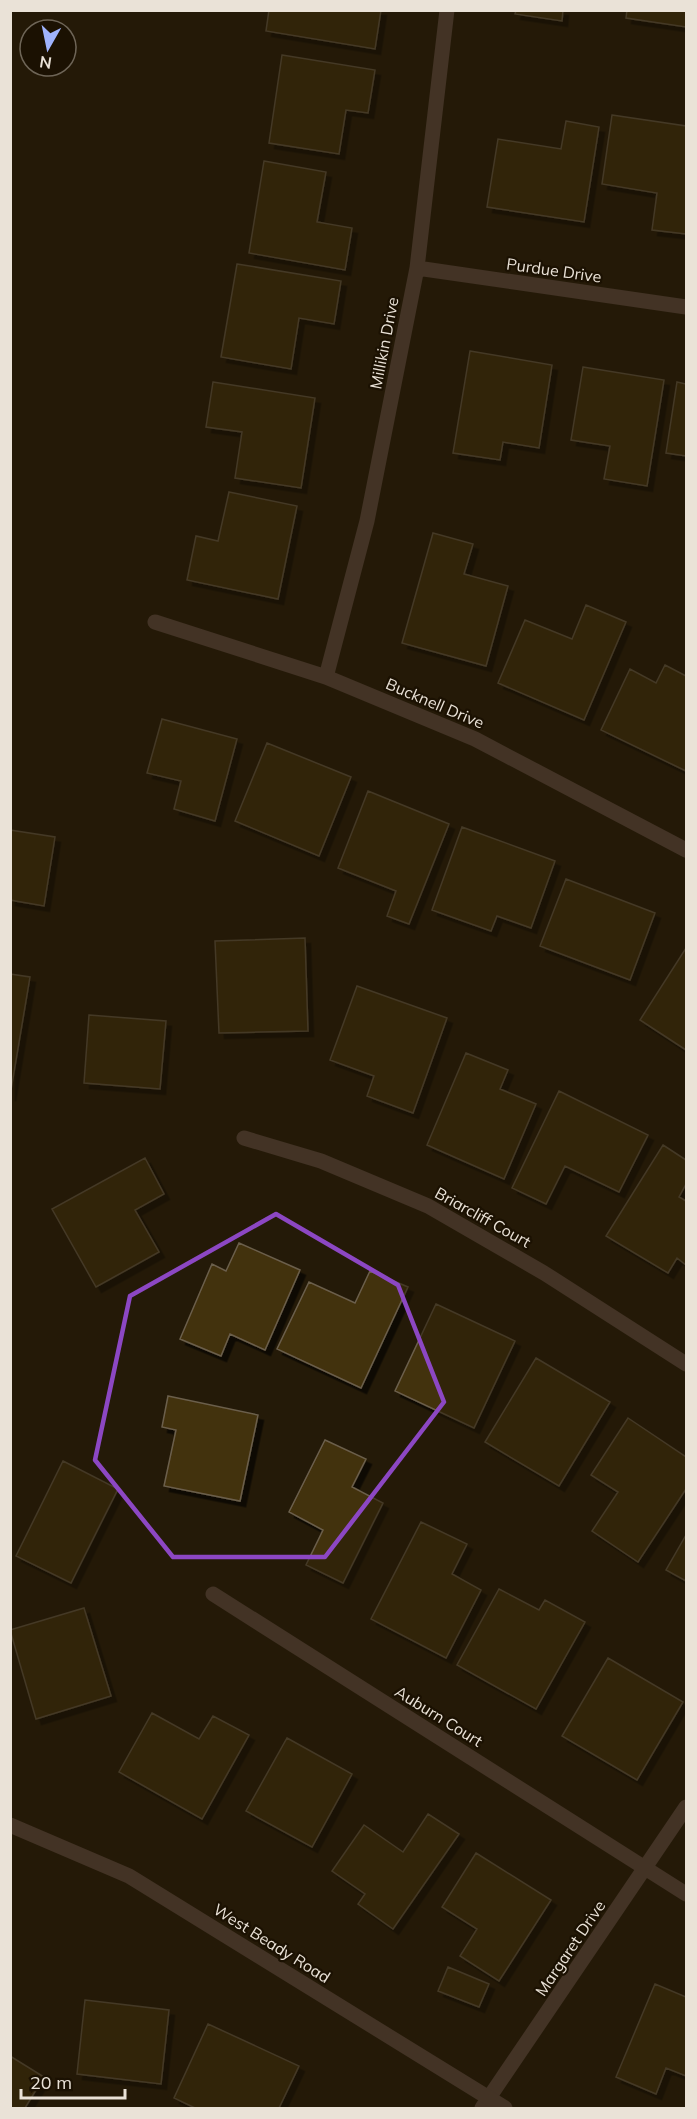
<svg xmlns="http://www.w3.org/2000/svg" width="697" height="2119" font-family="Mulish,sans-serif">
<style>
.building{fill:#43300d;stroke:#6b5f4b;stroke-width:1.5;filter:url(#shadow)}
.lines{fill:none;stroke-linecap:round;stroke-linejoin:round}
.minor{stroke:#68524a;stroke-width:15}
.tertiary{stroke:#68524a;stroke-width:15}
.marked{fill:none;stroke:#8c47c3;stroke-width:4.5;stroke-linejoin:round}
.labels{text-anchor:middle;stroke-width:4.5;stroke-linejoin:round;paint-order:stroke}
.street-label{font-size:16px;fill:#eae2d7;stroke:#1b1102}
</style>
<defs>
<filter id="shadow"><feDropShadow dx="5.5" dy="5.5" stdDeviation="0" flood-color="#0009"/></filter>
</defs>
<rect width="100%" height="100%" fill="#241a08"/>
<!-- building -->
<path class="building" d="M 269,10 L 381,10 L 375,49 L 266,31 Z
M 516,10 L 563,10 L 562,21 L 515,14 Z
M 627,10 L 686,10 L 686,27 L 626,18 Z
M 282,55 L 375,70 L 368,113 L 346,110 L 339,154 L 269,143 Z
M 612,115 L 686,126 L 686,234 L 652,230 L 657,193 L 602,184 Z
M 566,121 L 599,127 L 584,222 L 487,207 L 498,139 L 561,149 Z
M 264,161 L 326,172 L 317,222 L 352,228 L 345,270 L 249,253 Z
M 237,264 L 341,281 L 334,324 L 299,318 L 291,369 L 221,357 Z
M 470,351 L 552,365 L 539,448 L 503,442 L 500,460 L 453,453 Z
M 583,367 L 664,380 L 647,486 L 604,479 L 610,446 L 571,440 Z
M 213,382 L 315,398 L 301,488 L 235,478 L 242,432 L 206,427 Z
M 677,382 L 686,384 L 686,456 L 666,453 Z
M 229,492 L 297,506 L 278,599 L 187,580 L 196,536 L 218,541 Z
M 433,533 L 473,544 L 464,574 L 508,586 L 486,666 L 402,643 Z
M 586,605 L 626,622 L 584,720 L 498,683 L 525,620 L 572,639 Z
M 665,665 L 686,676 L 686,771 L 601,730 L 630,669 L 656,683 Z
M 162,719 L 237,739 L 215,821 L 174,809 L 181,781 L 147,773 Z
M 267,743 L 351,777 L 319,856 L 235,821 Z
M 368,791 L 449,824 L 409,924 L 387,916 L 396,891 L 338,868 Z
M 462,827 L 555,861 L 531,928 L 497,916 L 491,931 L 432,910 Z
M 10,830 L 55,837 L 44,906 L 10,900 Z
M 566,879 L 655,913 L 630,980 L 540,946 Z
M 305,938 L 308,1031 L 219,1033 L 215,941 Z
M 686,948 L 686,1050 L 640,1020 Z
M 10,974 L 30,977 L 10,1096 Z
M 357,986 L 447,1018 L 413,1113 L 367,1096 L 374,1076 L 330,1060 Z
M 89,1015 L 166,1021 L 160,1089 L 84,1083 Z
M 466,1053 L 508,1070 L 500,1089 L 536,1104 L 504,1179 L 427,1145 Z
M 559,1091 L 648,1135 L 619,1192 L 565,1166 L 546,1204 L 512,1188 Z
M 663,1145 L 686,1160 L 686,1184 L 679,1197 L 686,1201 L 686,1265 L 677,1258 L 668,1273 L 606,1236 Z
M 145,1158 L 164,1194 L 135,1210 L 159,1252 L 96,1287 L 52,1209 Z
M 239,1243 L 300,1270 L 265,1350 L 230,1334 L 221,1356 L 180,1339 L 212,1264 L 226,1271 Z
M 370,1271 L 408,1287 L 361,1388 L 277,1349 L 309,1282 L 355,1303 Z
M 436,1304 L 515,1341 L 474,1428 L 395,1391 Z
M 536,1358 L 610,1402 L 559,1486 L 485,1442 Z
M 168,1396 L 258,1415 L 240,1501 L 164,1486 L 176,1430 L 162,1427 Z
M 628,1418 L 686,1457 L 686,1489 L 638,1562 L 592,1531 L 618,1492 L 591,1475 Z
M 325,1440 L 366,1459 L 352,1487 L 383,1503 L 343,1583 L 306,1565 L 323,1530 L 289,1512 Z
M 63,1461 L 118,1489 L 71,1583 L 16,1556 Z
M 421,1522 L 467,1544 L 452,1574 L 481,1590 L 446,1658 L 371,1619 Z
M 686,1535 L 686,1581 L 666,1570 Z
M 499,1589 L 539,1610 L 545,1600 L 585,1622 L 536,1709 L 457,1665 Z
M 84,1608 L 111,1696 L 36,1719 L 10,1630 Z
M 608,1658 L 683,1702 L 637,1780 L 562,1736 Z
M 152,1713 L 199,1739 L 213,1716 L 249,1735 L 202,1819 L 119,1772 Z
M 287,1738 L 352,1774 L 312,1847 L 246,1811 Z
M 428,1814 L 459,1834 L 393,1929 L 358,1904 L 365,1894 L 332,1871 L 364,1825 L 403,1852 Z
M 476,1853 L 551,1900 L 499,1981 L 460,1956 L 477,1929 L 442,1907 Z
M 448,1967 L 489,1984 L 479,2007 L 438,1991 Z
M 655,1984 L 686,1997 L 686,2076 L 666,2068 L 656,2094 L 616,2077 Z
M 85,2000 L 169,2010 L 161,2084 L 77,2074 Z
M 208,2024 L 299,2066 L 279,2108 L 195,2108 L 174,2098 Z
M 10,2056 L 44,2077 L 25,2108 L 10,2108 Z"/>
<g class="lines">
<!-- minor -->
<path class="minor" d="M 417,268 L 686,307
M 155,622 L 326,677 L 475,739 L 686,850
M 326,677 L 367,521 L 417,268 L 447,10
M 244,1138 L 321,1161 L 428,1206 L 544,1273 L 686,1364
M 213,1594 L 686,1894
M 482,2108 L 686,1807"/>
<!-- tertiary -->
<path class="tertiary" d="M 10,1825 L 129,1876 L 505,2108"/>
</g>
<!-- marked area -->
<path d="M0 0H697V2119H0ZM 276,1214 L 398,1285 L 444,1402 L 325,1557 L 173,1557 L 95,1460 L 130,1296 Z" fill="#241a08" fill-opacity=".55" fill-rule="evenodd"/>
<path class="marked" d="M 276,1214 L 398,1285 L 444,1402 L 325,1557 L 173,1557 L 95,1460 L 130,1296 Z"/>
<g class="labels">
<!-- street labels -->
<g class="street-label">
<text transform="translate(554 270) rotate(8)" y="6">Purdue Drive</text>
<text transform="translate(384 343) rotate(-79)" y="6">Millikin Drive</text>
<text transform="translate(435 703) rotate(23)" y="6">Bucknell Drive</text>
<text transform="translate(483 1217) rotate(29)" y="6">Briarcliff Court</text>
<text transform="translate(439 1716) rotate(32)" y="6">Auburn Court</text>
<text transform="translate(272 1943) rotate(32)" y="6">West Beady Road</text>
<text transform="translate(570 1948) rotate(-56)" y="6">Margaret Drive</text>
</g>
</g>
<!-- border -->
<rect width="697" height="2119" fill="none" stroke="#eae2d7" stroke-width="24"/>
<!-- north arrow -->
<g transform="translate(48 48) rotate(189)"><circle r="28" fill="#1b1102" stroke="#6e6557" stroke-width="1.5"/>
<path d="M0-4.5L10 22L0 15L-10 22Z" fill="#9fb3fd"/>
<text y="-9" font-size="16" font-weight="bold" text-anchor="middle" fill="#eae2d7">N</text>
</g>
<!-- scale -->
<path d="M21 2089v9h104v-9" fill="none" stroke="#eae2d7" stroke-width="3"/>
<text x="30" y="2089" font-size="18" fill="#eae2d7" stroke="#1b1102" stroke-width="4.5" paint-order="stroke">20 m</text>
</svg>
